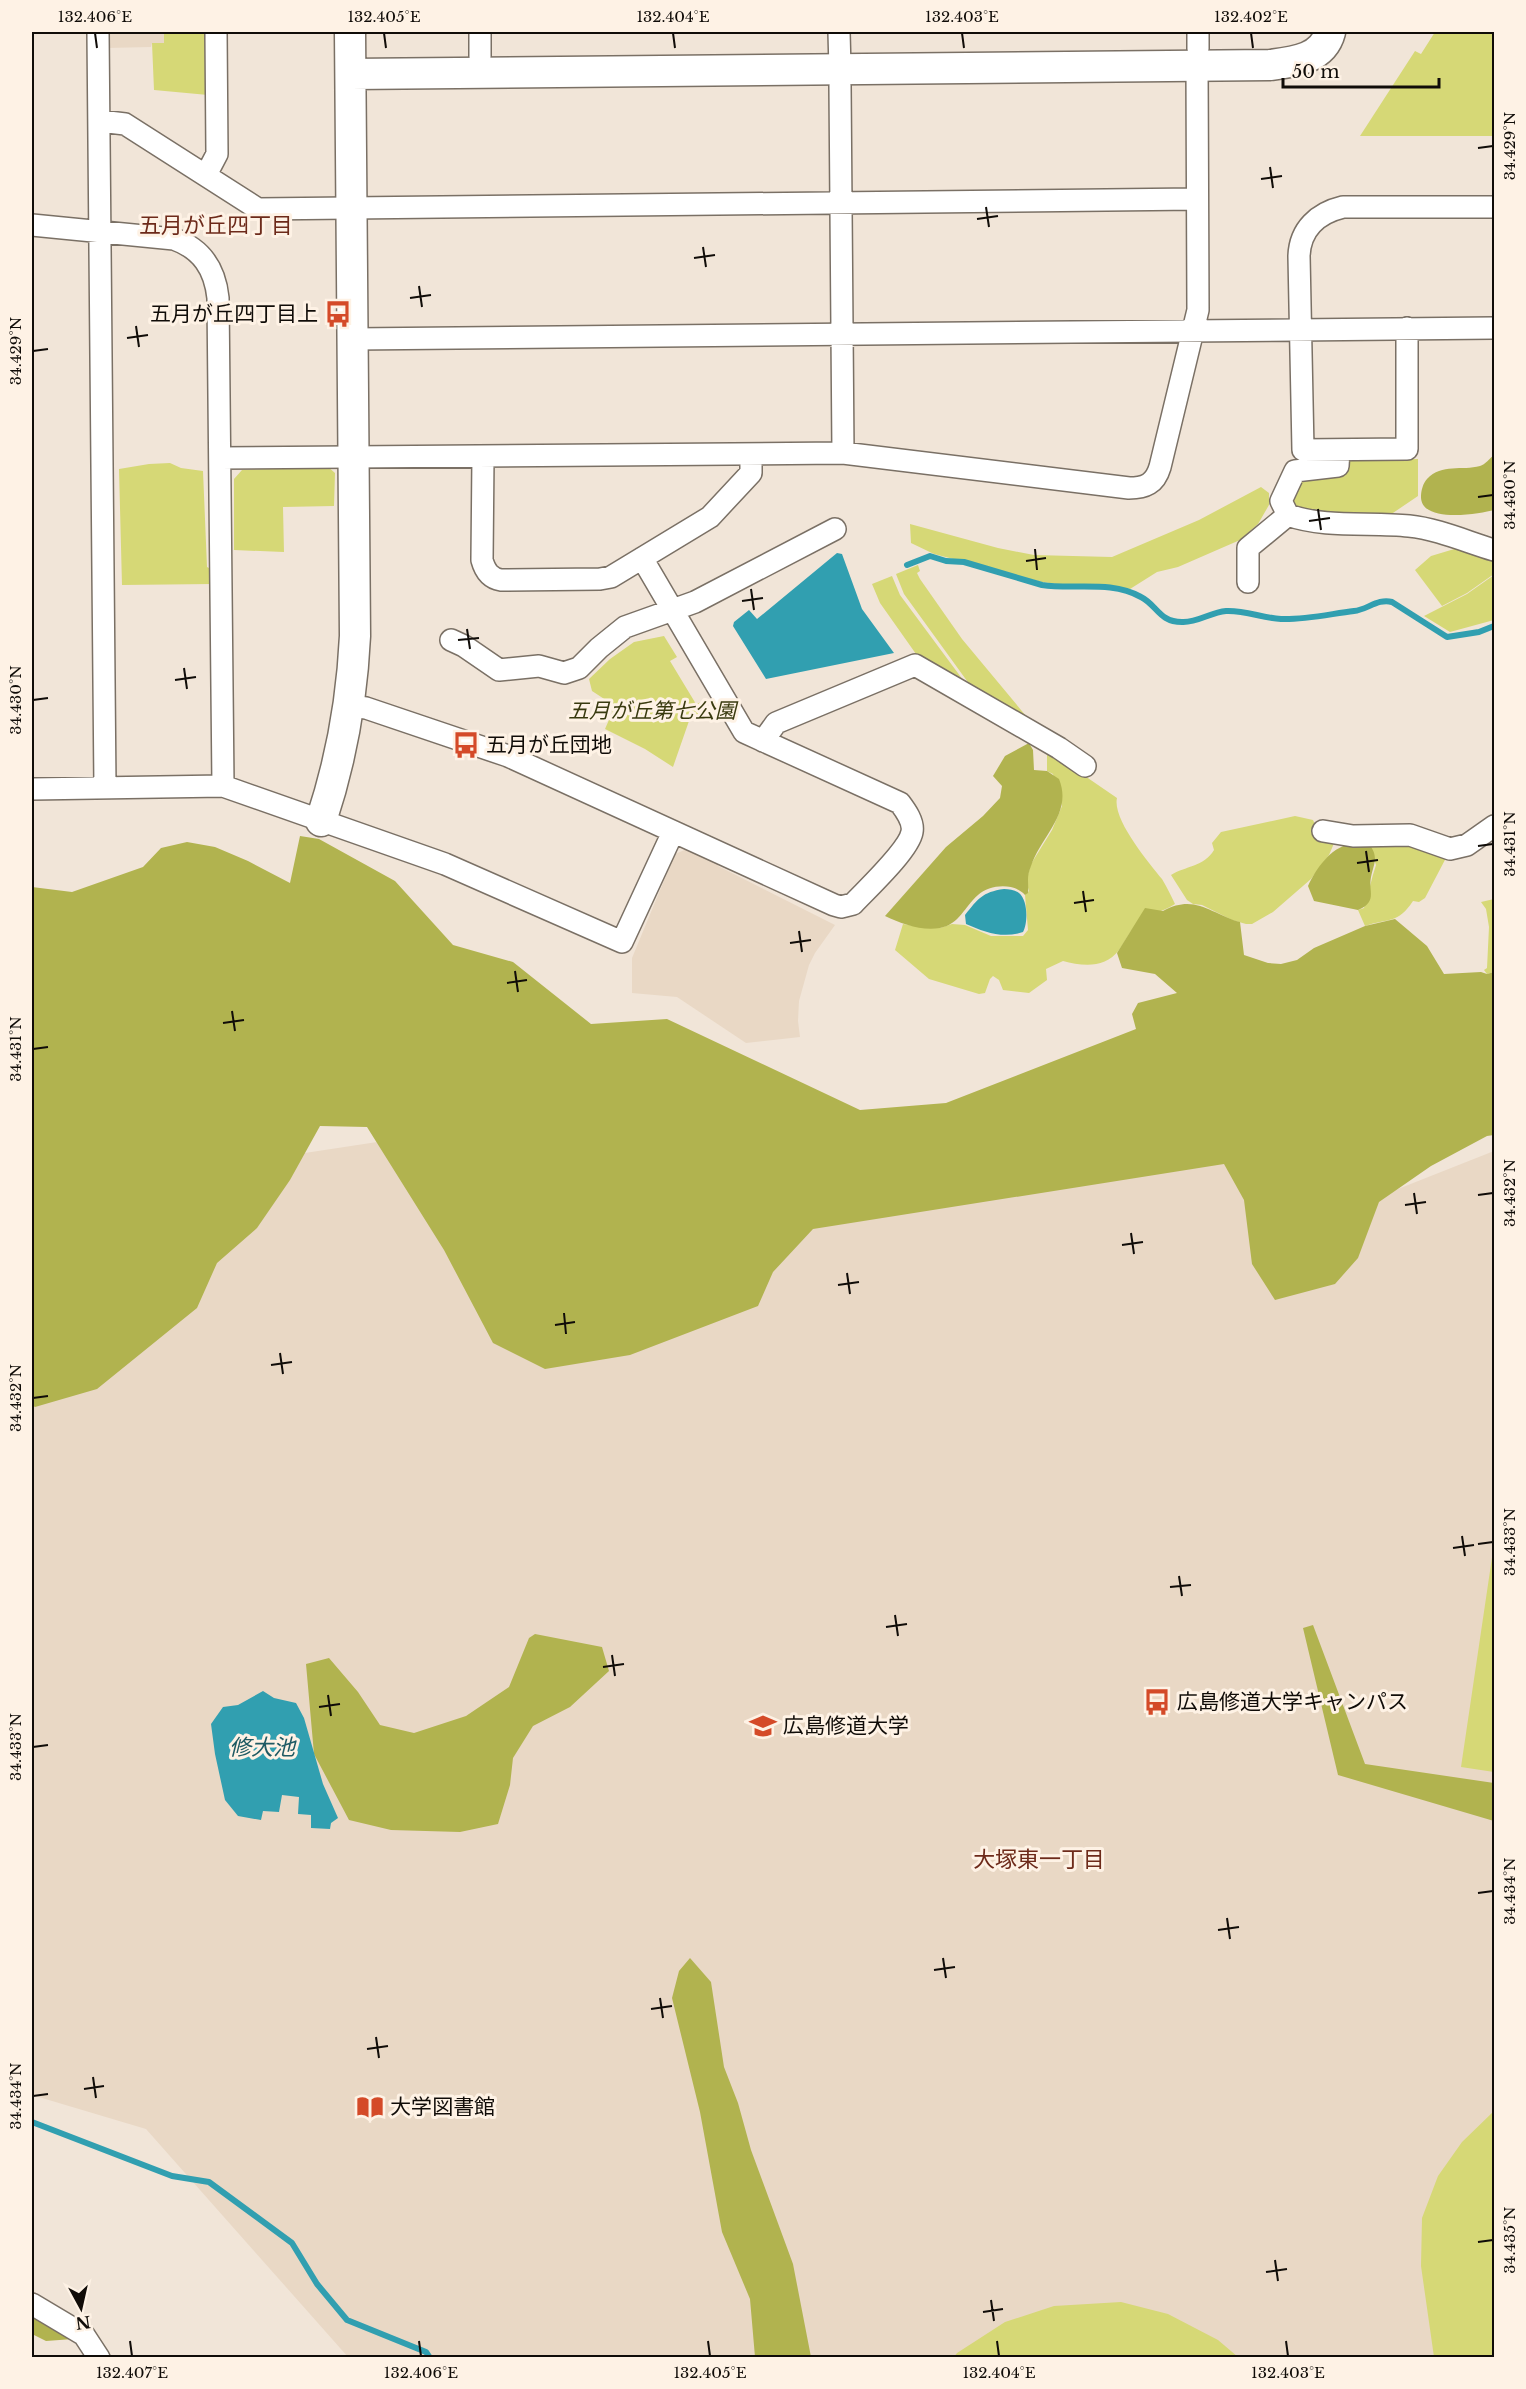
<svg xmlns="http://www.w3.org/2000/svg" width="1526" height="2389" font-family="'Libre Baskerville','Noto Sans JP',serif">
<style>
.built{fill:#e9d8c5}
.green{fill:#d6d876}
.forest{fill:#b1b34f}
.water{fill:#319fb0}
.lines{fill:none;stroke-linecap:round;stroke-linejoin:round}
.stream{stroke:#319fb0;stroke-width:6}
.street-casing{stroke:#7a7065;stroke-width:24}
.secondary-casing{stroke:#7a7065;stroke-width:33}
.street{stroke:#fff;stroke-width:21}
.secondary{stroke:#fff;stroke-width:30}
.ticks{fill:none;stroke:#100c08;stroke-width:2}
.labels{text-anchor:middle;stroke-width:6;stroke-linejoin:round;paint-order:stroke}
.poi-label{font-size:21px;fill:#100c08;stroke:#fef2e5;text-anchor:start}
.park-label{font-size:21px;font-style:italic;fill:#393a0f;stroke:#fef2e5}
.neighbourhood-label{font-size:22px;fill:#6d2a1a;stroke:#fef2e5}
.water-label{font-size:22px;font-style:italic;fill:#1f5a63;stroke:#fef2e5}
.neatline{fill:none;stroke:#100c08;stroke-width:2}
.ticks-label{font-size:15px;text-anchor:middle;fill:#100c08}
</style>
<rect width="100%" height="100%" fill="#f1e5d8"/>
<!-- built -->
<path class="built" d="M 107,32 L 164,32 L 164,43 L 152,43 L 151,47 L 107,48 Z
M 687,849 L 718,863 L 718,866 L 835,925 L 815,953 L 809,965 L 799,1001 L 798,1021 L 800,1037 L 746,1043 L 677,997 L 632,993 L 632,958 L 675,854 Z
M 410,1137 L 755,1228 L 1227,1144 L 1307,1225 L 1494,1151 L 1494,2357 L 348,2357 L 146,2129 L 32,2095 L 32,1356 L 253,1161 Z"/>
<!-- green -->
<path class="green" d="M 164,32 L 208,32 L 208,95 L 154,90 L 152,43 L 164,43 Z
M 1435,32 L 1493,32 L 1494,136 L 1360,136 L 1415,51 L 1421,54 Z
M 1418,459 L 1418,496 L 1387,517 L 1347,514 L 1296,507 L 1290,500 L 1298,479 L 1347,473 L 1348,460 Z
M 170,463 L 181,468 L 203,471 L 207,567 L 211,569 L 212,584 L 122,585 L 119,469 L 149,464 Z
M 327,466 L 335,473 L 334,506 L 283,507 L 284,552 L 234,550 L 234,479 L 242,470 Z
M 1261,487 L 1269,493 L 1269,505 L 1258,524 L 1240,540 L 1178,567 L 1157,572 L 1130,589 L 1102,584 L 1064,585 L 1042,582 L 934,554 L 911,543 L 910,524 L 998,548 L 1034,555 L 1112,557 L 1199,520 Z
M 1461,547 L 1494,557 L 1494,574 L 1467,593 L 1442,606 L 1415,570 L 1431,556 Z
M 918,565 L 920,571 L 917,573 L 920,579 L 962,639 L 1031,722 L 975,692 L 904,594 L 896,574 Z
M 1494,575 L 1494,620 L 1450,632 L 1424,616 L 1467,594 Z
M 892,576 L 900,595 L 969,688 L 922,661 L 916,654 L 880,603 L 872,584 Z
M 664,636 L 677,657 L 670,661 L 696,704 L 704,701 L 709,709 L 689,721 L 673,767 L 645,749 L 605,729 L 615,706 L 592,691 L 589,679 L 610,659 L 634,642 Z
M 1047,750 L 1117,798 C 1112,819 1149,863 1162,879 C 1167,887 1171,896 1175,904 C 1161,913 1152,912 1138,923 C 1130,930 1125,942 1119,950 C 1105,969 1082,966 1063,961 L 1046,969 L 1047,980 L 1029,993 L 1003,990 L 999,980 L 993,976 L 990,979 L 985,993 L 979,994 L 929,979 L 895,950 L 903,924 L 927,928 L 940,928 L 952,924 L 965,925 L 991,936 L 1023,936 L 1028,930 L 1025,895 L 1029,891 L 1026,881 L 1031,864 L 1052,830 L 1062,806 L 1053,774 L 1047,771 Z
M 1295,816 L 1313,820 L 1320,835 L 1335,841 L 1329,855 L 1311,879 L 1273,912 L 1252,924 L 1246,924 L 1232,920 L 1202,905 L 1193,904 L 1187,900 L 1171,875 C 1185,866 1204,867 1214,850 L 1212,843 L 1221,832 Z
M 1392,840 L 1447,856 L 1425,898 L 1419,902 L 1413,901 C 1398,924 1388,918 1365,926 L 1358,910 L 1364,908 C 1369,893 1371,879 1376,865 L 1369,844 Z
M 1494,899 L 1494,972 L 1487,974 L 1484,970 L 1487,968 L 1489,927 L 1486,909 L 1481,902 Z
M 1494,1544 L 1494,1772 L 1461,1767 Z
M 1494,2111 L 1494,2357 L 1434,2357 L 1421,2266 L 1422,2218 L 1438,2176 L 1462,2142 Z
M 1121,2302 L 1168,2314 L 1218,2340 L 1238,2357 L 954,2357 L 957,2353 L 1005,2322 L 1054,2306 Z"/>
<!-- forest -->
<path class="forest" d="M 1494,455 L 1494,510 C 1479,514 1420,524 1421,496 C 1421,491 1423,483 1427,479 C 1442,463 1462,471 1480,466 C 1485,465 1490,458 1494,455 Z
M 1029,743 L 1033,750 L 1034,770 L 1047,771 L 1059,779 C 1073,813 1041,836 1031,866 C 1026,878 1029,882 1028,893 L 1025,895 C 1015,883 990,884 978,895 C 964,907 960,924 940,928 C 921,931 902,924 885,916 L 946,847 L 983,816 L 1000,798 L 1002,786 L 993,776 L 1005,756 Z
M 300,836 L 319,839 L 395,881 L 453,945 L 513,962 L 591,1024 L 667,1019 L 860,1110 L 946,1103 L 1136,1029 L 1132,1014 L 1138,1003 L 1177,993 L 1155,974 L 1122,968 L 1117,953 L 1145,908 L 1163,911 C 1195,893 1211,914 1240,922 L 1244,955 L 1268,963 L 1281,964 L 1297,960 L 1314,948 L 1365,926 L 1395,919 L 1427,946 L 1444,974 L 1481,972 L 1487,974 L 1494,972 L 1494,1135 L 1487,1136 L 1431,1166 L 1379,1202 L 1358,1258 L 1335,1284 L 1275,1300 L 1252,1264 L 1244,1200 L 1224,1164 L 813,1229 L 773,1272 L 758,1306 L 630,1355 L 545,1369 L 493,1343 L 444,1250 L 367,1127 L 320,1126 L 290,1180 L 257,1228 L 217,1263 L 197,1308 L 97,1389 L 35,1407 L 32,1405 L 32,887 L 72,892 L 143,867 L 161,848 L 187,842 L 215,847 L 248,861 L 290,883 Z
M 1350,844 L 1369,844 C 1379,857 1374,863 1371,877 C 1368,892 1378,901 1358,910 L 1314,901 L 1308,886 C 1316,869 1330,848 1350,844 Z
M 1313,1625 L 1365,1764 L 1494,1783 L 1494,1821 L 1338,1775 L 1303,1628 Z
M 535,1634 L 602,1647 L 609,1671 L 570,1707 L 533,1726 L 513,1758 L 510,1785 L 498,1824 L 460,1832 L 391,1830 L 349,1820 L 314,1754 L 306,1664 L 329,1658 L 358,1692 L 380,1725 L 414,1733 L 466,1716 L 509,1687 L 529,1638 Z
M 690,1958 L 711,1982 L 724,2067 L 738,2103 L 751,2150 L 793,2264 L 811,2357 L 755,2357 L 750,2299 L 722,2232 L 700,2112 L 672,1998 L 679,1971 Z
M 32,2310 L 73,2339 L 46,2341 L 32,2334 Z"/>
<!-- water -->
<path class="water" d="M 837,553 L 842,554 L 862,609 L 894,653 L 766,679 L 733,626 L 734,622 L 749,610 L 757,619 Z
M 1004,889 C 1009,889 1015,890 1019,893 C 1028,900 1028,923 1023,932 C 1003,939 984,932 966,924 L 965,915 C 978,899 982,892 1004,889 Z
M 263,1691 L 274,1698 L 296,1703 L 304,1718 L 323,1784 L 338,1818 L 331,1823 L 330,1829 L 311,1828 L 311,1815 L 298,1814 L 299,1797 L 282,1795 L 279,1812 L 263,1811 L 261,1820 L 238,1816 L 225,1800 L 215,1754 L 211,1724 L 223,1707 L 238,1705 Z"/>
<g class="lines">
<!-- stream -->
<path class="stream" d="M 907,565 L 930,556 L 946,561 L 964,562 L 1042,585 C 1075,590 1110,580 1141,597 C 1157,605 1159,622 1182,622 C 1197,623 1211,612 1226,611 C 1245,610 1262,618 1281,619 C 1304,620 1330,614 1354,611 C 1367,610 1378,598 1392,602 L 1447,637 L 1479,632 L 1494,626
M 32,2122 L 172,2176 L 209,2182 L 292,2243 L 317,2284 L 347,2320 L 426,2352 L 430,2358"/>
<defs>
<path id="street" d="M 98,32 L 105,788
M 839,32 L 840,69
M 1198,32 L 1198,49
M 480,57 L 480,32
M 840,85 L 843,453
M 100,121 L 125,124 L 258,209 L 1196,199
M 206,175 L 217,154 L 216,32
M 32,225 L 174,239 C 202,249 215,269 218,298 L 223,786
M 1407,328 L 1407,449 L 1303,450 L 1299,256 C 1300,229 1318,213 1343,207 L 1494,207
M 353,339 L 1494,328
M 1339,450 L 1338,466 L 1295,471 L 1281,501 L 1288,515 C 1324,528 1371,522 1409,526 C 1438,529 1467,542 1494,550
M 483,457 L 482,560 C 485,571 490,578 501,580 L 600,579 L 611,577 L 710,517 L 751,473 L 751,454
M 220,458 L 843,453 L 1129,488 C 1145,488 1155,484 1160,467 L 1198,310 L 1197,66
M 1248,582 L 1248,548 L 1288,515
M 451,640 L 464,646 L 499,670 L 539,666 L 564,673 L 579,668 L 599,648 L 625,627 L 695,602 L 835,529
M 349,706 L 366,708 L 508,756 L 834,905 L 841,907 L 853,904 C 867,889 909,850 912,832 C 914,822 906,811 900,803 L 744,732 L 642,558
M 763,741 L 776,723 L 915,665 L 1059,748 L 1085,766
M 32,789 L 223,786 L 445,864 L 622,942 L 673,832
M 1323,831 L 1353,836 L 1410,835 L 1450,849 L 1467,845 L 1494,826
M 32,2304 L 84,2335 L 99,2358"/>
<path id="secondary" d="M 351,74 L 1270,65 C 1294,62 1323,59 1330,32
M 321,821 C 341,761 352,700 355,636 L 350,32"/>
</defs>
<!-- street casing -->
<use href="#street" class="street-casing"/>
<!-- secondary casing -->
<use href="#secondary" class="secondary-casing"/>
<!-- street -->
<use href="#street" class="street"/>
<!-- secondary -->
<use href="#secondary" class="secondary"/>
</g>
<!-- ticks -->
<path class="ticks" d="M 95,33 L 97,48M 384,33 L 386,48M 673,33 L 675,48M 962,33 L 964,48M 1251,33 L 1253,48M 1478,148 L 1493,146M 1270,167 L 1273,188M 1261,179 L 1282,176M 986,207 L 989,227M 977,219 L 998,216M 703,247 L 706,267M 694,258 L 715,255M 419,286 L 422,307M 410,298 L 431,295M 136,326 L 139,347M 127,338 L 148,335M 33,351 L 48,349M 1478,497 L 1493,495M 1318,509 L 1321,530M 1309,521 L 1330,518M 1035,549 L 1037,570M 1026,561 L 1046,558M 751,589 L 754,610M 742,601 L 763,598M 467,629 L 470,649M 458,640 L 479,638M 184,668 L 187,689M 175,680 L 196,677M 33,700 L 48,698M 1478,846 L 1493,844M 1366,851 L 1369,872M 1357,863 L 1378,860M 1083,891 L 1086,912M 1074,903 L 1094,900M 799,931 L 802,952M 790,943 L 811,940M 515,971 L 518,992M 507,983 L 527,980M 232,1011 L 235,1031M 223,1023 L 244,1020M 33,1049 L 48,1047M 1414,1193 L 1417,1214M 1478,1195 L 1493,1193M 1405,1205 L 1426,1202M 1131,1233 L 1134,1254M 1122,1245 L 1143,1242M 847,1273 L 850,1294M 838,1285 L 859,1282M 564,1313 L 566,1334M 555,1325 L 575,1322M 280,1353 L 283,1374M 271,1365 L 292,1362M 33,1398 L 48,1396M 1462,1536 L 1465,1556M 1478,1544 L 1493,1542M 1453,1548 L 1474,1545M 1179,1576 L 1182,1596M 1170,1587 L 1191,1585M 895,1615 L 898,1636M 886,1627 L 907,1624M 612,1655 L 615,1676M 603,1667 L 624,1664M 328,1695 L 331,1716M 319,1707 L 340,1704M 33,1747 L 48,1745M 1478,1893 L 1493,1891M 1227,1918 L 1230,1939M 1218,1930 L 1239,1927M 943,1958 L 946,1978M 934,1970 L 955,1967M 660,1998 L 663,2018M 651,2009 L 672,2006M 376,2037 L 379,2058M 367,2049 L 388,2046M 93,2077 L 96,2098M 84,2089 L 104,2086M 33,2096 L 48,2094M 1478,2242 L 1493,2240M 1275,2260 L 1278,2281M 1266,2272 L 1287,2269M 991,2300 L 994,2321M 983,2312 L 1003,2309M 130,2341 L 132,2356M 419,2341 L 421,2356M 708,2341 L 710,2356M 997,2341 L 999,2356M 1286,2341 L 1288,2356"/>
<!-- icons -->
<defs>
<symbol id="bus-bare" viewBox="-9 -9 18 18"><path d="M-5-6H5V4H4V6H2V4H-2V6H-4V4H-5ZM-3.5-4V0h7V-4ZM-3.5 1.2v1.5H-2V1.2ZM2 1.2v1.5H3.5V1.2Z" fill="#d44a28" stroke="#fef2e5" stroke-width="2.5" paint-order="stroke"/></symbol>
<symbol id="university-bare" viewBox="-9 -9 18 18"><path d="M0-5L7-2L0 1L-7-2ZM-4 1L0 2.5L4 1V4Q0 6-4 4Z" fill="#d44a28" stroke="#fef2e5" stroke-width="2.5" paint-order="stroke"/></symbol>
<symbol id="library-bare" viewBox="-9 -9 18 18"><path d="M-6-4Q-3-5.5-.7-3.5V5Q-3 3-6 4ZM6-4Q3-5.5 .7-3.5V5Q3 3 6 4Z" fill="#d44a28" stroke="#fef2e5" stroke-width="2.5" paint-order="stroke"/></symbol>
</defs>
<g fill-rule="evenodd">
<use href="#bus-bare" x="319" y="295" width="38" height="38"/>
<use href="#bus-bare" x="447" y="726" width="38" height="38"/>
<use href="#bus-bare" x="1138" y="1683" width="38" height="38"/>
<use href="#university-bare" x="744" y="1707" width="38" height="38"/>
<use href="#library-bare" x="351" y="2088" width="38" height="38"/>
</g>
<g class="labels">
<!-- poi labels -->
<g class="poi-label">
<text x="318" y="321" text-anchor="end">五月が丘四丁目上</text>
<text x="486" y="752">五月が丘団地</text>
<text x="1177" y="1709">広島修道大学キャンパス</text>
<text x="783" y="1733">広島修道大学</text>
<text x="390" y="2114">大学図書館</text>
</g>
<!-- park labels -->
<g class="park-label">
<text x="652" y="718">五月が丘第七公園</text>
</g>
<!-- neighbourhood labels -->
<g class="neighbourhood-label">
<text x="216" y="233">五月が丘四丁目</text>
<text x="1039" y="1867">大塚東一丁目</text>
</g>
<!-- water labels -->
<g class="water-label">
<text x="262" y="1755">修大池</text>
</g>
</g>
<!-- border -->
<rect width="1526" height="2389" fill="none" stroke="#fef2e5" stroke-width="66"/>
<!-- north arrow -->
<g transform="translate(81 2308) rotate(172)" stroke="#fef2e5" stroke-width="4.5" paint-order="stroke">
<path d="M0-4.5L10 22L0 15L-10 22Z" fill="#100c08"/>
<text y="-9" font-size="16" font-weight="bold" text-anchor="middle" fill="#100c08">N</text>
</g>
<!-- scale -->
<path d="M1283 78v9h156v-9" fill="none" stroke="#100c08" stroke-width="3"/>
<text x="1292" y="78" font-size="18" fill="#100c08" stroke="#fef2e5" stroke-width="4.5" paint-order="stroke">50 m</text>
<rect x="33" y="33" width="1460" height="2323" class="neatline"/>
<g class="ticks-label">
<text x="95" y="22">132.406°E</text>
<text x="384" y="22">132.405°E</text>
<text x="673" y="22">132.404°E</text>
<text x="962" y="22">132.403°E</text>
<text x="1251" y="22">132.402°E</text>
<text transform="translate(1510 146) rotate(-90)" y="5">34.429°N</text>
<text transform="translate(16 351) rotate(-90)" y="5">34.429°N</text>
<text transform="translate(1510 495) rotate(-90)" y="5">34.430°N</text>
<text transform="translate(16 700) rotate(-90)" y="5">34.430°N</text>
<text transform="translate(1510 844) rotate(-90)" y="5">34.431°N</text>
<text transform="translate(16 1049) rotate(-90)" y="5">34.431°N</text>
<text transform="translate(1510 1193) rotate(-90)" y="5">34.432°N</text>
<text transform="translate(16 1398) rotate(-90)" y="5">34.432°N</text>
<text transform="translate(1510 1542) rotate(-90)" y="5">34.433°N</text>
<text transform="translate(16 1747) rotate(-90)" y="5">34.433°N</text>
<text transform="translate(1510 1891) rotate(-90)" y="5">34.434°N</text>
<text transform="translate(16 2096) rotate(-90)" y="5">34.434°N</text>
<text transform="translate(1510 2240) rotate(-90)" y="5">34.435°N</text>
<text x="132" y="2378">132.407°E</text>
<text x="421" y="2378">132.406°E</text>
<text x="710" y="2378">132.405°E</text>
<text x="999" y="2378">132.404°E</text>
<text x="1288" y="2378">132.403°E</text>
</g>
</svg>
